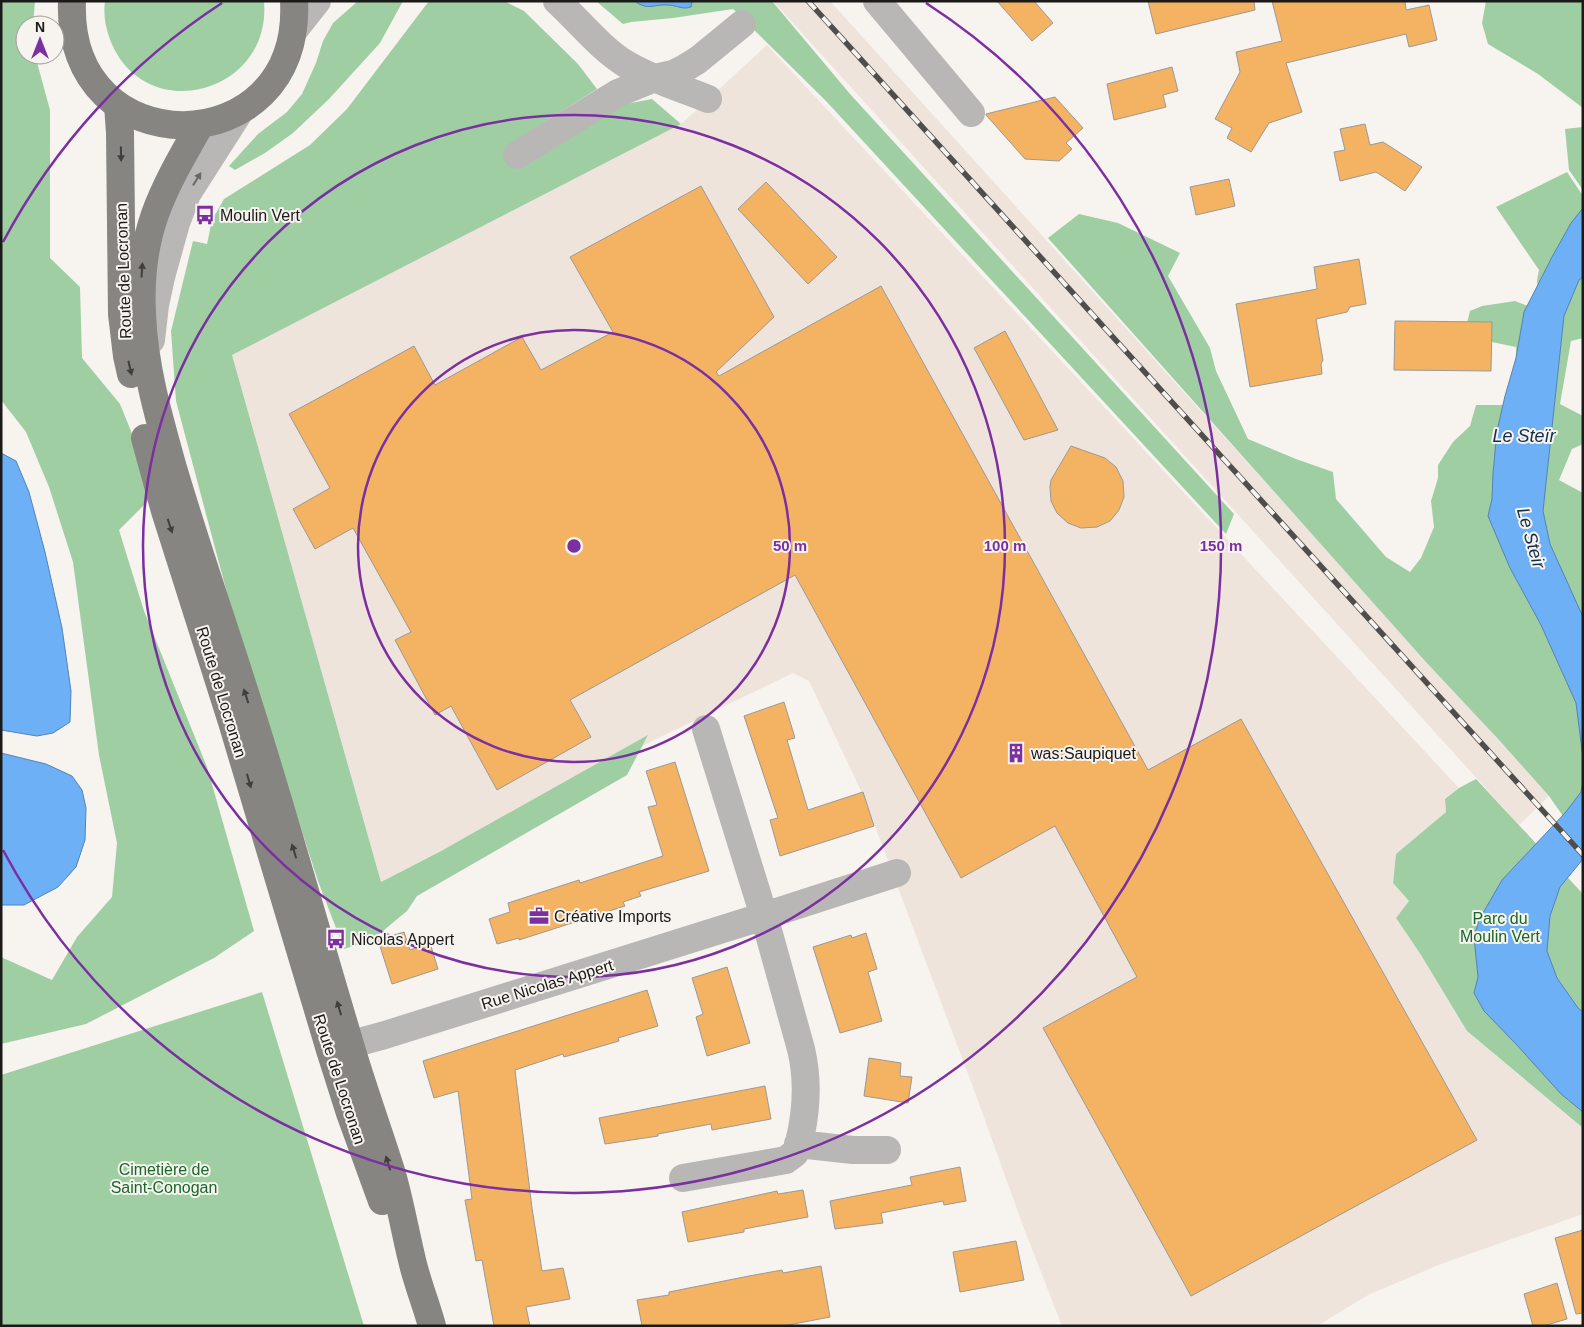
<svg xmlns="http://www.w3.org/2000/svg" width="1584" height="1327" font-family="Helvetica,sans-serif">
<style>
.built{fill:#efe4db}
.green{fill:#9fcea3}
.water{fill:#6db0f6;stroke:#5483b4}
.building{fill:#f4b263;stroke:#9c9995}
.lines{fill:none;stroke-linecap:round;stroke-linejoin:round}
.minor{stroke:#b8b7b5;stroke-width:28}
.major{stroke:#868581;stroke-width:28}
.rail-casing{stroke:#504e4c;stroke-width:5.5}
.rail{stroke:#f7f3ef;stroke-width:4;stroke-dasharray:11;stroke-linecap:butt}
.oneway{fill:#403f3d}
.oneway2{fill:#6a6867}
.ring{fill:none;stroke:#7b2fa0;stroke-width:2.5}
.labels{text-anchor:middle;stroke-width:4;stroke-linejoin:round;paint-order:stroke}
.poi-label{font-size:16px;fill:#1b1a19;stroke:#f7f3ef;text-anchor:start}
.street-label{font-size:16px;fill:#1b1a19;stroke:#f7f3ef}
.park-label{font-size:16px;fill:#176829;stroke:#f7f3ef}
.water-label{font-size:18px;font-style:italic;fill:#122d49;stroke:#f7f3ef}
.centre{fill:#7b2fa0;stroke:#f7f3ef;stroke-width:2.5}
.ring-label{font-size:15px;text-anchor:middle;font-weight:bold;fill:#7b2fa0;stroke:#f7f3ef;stroke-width:4;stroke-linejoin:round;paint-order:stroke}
</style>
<rect width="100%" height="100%" fill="#f7f3ef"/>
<!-- built -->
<path class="built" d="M 773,1 L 830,1 L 1549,796 L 1519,825 Z
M 767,45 L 1459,788 L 1445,799 L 1446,812 L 1396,854 L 1393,883 L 1409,901 L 1396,918 L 1421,955 L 1467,1031 L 1583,1128 L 1583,1214 L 1441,1264 L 1368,1295 L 1317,1326 L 1062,1326 L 1023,1226 L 977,1098 L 864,797 L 809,681 L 793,673 L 623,755 L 381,882 L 232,355 L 681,124 Z"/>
<!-- green -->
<path class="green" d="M 1,1 L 35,1 L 33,25 L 25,25 L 25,55 L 35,55 L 50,110 L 50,258 L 80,287 L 82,358 L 120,404 L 141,456 L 148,501 L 119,530 L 144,611 L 207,767 L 254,931 L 214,958 L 86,1024 L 1,1044 L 1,957 L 52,980 L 77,937 L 112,897 L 117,843 L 99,755 L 73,562 L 49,487 L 26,432 L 1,400 Z
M 105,1 L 264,1 C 272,94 146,127 111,42 C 106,29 103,16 105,1 Z
M 358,1 L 403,1 L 380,43 L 329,99 L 293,133 L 265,153 L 235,170 L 229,166 L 258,134 L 287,112 L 302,94 L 316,63 L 323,41 L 333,23 Z
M 429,1 L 504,1 L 524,11 L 578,64 L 597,89 L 508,145 L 522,163 L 620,105 L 652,99 L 681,124 L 232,355 L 381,882 L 441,851 L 648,735 L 627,775 L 417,896 L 407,911 L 372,940 L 344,949 L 318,881 L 236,627 L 176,401 L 171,331 L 193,241 L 207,244 L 212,220 L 224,199 L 310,145 L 347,109 Z
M 596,1 L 772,1 L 850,94 L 1234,514 L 1226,534 L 826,101 L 733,9 L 673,18 L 631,22 L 623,24 Z
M 1486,1 L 1583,1 L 1583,108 L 1538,74 L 1488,44 L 1482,23 Z
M 1583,127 L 1583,190 L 1569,170 L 1565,129 Z
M 1567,172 L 1583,196 L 1583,338 L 1571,341 L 1560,404 L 1583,416 L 1583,444 L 1572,449 L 1559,480 L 1583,493 L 1583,819 L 1563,816 L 1549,796 L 1498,739 L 1426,662 L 1048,238 L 1079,214 L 1118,223 L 1180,253 L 1168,276 L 1210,348 L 1216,371 L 1248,439 L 1296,459 L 1333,472 L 1336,499 L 1386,557 L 1410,572 L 1421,558 L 1434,527 L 1431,501 L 1438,478 L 1438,465 L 1453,442 L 1470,426 L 1476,405 L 1515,405 L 1516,347 L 1477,339 L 1467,323 L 1470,311 L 1482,306 L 1515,301 L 1539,310 L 1537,280 L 1539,270 L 1496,207 Z
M 1476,779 L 1583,894 L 1583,1128 L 1467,1031 L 1421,955 L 1396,918 L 1409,901 L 1393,883 L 1396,854 L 1446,812 L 1445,799 L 1459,788 Z
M 262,992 L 364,1326 L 1,1326 L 1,1075 Z"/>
<!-- water -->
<path class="water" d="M 635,1 L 692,1 L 691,7 C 681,10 677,5 667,5 C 656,4 646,11 635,1 Z
M 1583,208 L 1583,277 L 1579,280 L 1564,316 L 1543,511 L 1550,544 L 1583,617 L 1583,758 L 1576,703 L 1541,625 L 1510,568 L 1488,516 L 1492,499 L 1493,473 L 1497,431 L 1505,396 L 1516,358 L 1524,312 L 1552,257 L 1571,223 Z
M 1,453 L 16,461 L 29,492 L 45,552 L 62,628 L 71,691 L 70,722 L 53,733 L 37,736 L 1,730 Z
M 1,753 L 46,764 L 72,776 L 82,790 L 86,808 L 85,840 L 76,867 L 58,887 L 24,905 L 1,905 Z
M 1583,781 L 1583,859 L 1560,887 L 1550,916 L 1547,951 L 1557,978 L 1578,1008 L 1583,1012 L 1583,1112 L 1561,1094 L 1516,1044 L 1484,1011 L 1474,993 L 1478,977 L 1474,937 L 1479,920 L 1502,880 L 1565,813 L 1581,792 Z"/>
<!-- building -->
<path class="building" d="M 997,1 L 1034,1 L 1053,23 L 1032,41 Z
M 1148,1 L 1254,1 L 1255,10 L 1156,34 Z
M 1272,1 L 1405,1 L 1406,10 L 1429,5 L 1437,40 L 1409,47 L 1406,34 L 1286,63 L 1302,112 L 1269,123 L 1251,152 L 1227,138 L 1232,128 L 1215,119 L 1240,72 L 1236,52 L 1282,41 Z
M 1172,67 L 1178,91 L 1163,95 L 1166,107 L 1114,120 L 1107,84 Z
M 1055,97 L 1083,128 L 1066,143 L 1072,149 L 1059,161 L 1025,159 L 986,115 L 986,114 Z
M 1365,124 L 1370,145 L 1383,142 L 1422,167 L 1405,191 L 1376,172 L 1340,181 L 1334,152 L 1345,150 L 1340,129 Z
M 1229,179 L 1235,206 L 1196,215 L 1190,187 Z
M 766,182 L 837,257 L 808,284 L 738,209 Z
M 701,186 L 774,317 L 716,372 L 719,376 L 881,286 L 1148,770 L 1241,719 L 1477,1140 L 1191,1296 L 1043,1028 L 1137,977 L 1055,826 L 961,878 L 795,575 L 570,700 L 591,737 L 497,790 L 451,706 L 435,715 L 395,640 L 411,632 L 353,528 L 315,549 L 293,509 L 330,488 L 289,414 L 414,346 L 435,385 L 522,337 L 541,370 L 613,332 L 570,257 Z
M 1359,259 L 1366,304 L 1350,307 L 1347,312 L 1316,319 L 1323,360 L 1321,364 L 1322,374 L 1250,387 L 1236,304 L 1317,289 L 1314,267 Z
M 1395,321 L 1492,322 L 1491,371 L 1394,370 Z
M 1005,331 L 1058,430 L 1024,440 L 974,348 Z
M 1071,446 L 1105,458 L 1116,467 L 1123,481 L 1124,497 L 1119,510 L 1110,521 L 1097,527 L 1081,528 L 1068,523 L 1057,513 L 1051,501 L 1050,487 L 1051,480 Z
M 784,702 L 795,738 L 787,740 L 808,810 L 863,792 L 874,826 L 780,856 L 770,820 L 778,818 L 744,716 Z
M 675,762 L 709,871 L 639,892 L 641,896 L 623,902 L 625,906 L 519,940 L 519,938 L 497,944 L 489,919 L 510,912 L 508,903 L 579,880 L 580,883 L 663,856 L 648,807 L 657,805 L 646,771 Z
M 404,932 L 410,950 L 430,943 L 438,969 L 392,984 L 378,940 Z
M 866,933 L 877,969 L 868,972 L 882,1021 L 840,1033 L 813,947 L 851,935 L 852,938 Z
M 727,967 L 750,1043 L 707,1056 L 696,1017 L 703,1014 L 692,978 Z
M 647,990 L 658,1026 L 618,1038 L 619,1041 L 564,1057 L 563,1054 L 515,1070 L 532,1208 L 542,1271 L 563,1268 L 570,1299 L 526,1307 L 530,1326 L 494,1326 L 482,1260 L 476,1261 L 465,1200 L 472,1199 L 458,1091 L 434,1098 L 423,1061 Z
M 869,1058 L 901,1063 L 900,1076 L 912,1077 L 908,1103 L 864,1096 Z
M 765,1086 L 771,1119 L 712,1130 L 711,1124 L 658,1134 L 658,1136 L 605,1144 L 599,1118 Z
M 960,1167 L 966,1201 L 944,1205 L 943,1201 L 881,1213 L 883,1223 L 835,1229 L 830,1201 L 912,1185 L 910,1177 Z
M 803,1190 L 808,1217 L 744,1229 L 744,1232 L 688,1242 L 682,1212 L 777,1191 L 778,1194 Z
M 1583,1230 L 1583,1313 L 1576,1314 L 1555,1238 Z
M 1016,1241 L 1024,1280 L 960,1292 L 953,1252 Z
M 821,1266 L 830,1317 L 783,1326 L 642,1326 L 637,1300 L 669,1295 L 669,1292 L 749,1276 L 782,1270 L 783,1273 Z
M 1557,1283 L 1567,1319 L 1543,1326 L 1533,1326 L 1524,1294 Z"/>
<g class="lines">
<!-- minor -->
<path class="minor" d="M 557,1 C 580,22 600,48 626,64 C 651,79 681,88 708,99
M 877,1 L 971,113
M 294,30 L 317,1
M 517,155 L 618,93 L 655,78 L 673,74 L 685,68 L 698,60 L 742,24
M 151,340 L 155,305 L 161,277 L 176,223 L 187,194 L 240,111
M 330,1050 L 385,1035 L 764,916 L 897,873
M 798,1144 L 853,1150 L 887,1150
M 683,1178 L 786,1160 C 788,1158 793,1155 795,1153 C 799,1148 799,1140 801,1134 C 807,1105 808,1078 801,1049 L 764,916 L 706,729"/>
<!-- major -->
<path class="major" d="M 72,1 C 65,168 303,165 294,1
M 118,105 L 120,133 L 122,314 L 127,356 L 131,374
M 200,125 C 161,193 138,233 142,314 C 144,367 159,418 173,468 C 197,549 225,629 250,709 C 285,819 316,931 349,1041 C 362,1086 378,1129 392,1174 C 400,1202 405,1231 412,1260 C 417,1282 426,1304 432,1326
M 145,438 L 165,511 L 232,722 L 330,1050 L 350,1113 L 382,1201"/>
<defs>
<path id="rail" d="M 808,1 L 1583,855"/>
</defs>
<!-- rail casing -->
<use href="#rail" class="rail-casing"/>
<!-- rail -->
<use href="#rail" class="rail"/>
</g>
<!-- one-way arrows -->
<defs><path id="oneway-solid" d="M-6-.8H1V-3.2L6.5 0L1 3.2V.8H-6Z" transform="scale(1.25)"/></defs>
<g class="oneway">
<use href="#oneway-solid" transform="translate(121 154) rotate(89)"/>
<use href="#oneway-solid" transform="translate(142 270) rotate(-86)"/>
<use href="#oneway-solid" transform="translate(130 368) rotate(77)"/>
<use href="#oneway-solid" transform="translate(170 526) rotate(72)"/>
<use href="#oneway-solid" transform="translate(246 696) rotate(-108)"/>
<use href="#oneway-solid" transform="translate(249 781) rotate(74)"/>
<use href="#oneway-solid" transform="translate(294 851) rotate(-107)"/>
<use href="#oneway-solid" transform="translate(339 1008) rotate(-106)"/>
<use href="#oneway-solid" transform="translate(388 1163) rotate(-107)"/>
</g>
<use class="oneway2" href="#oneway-solid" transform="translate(197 179) rotate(-58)"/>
<!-- distance rings -->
<g class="ring">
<circle cx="574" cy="546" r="216"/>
<circle cx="574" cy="546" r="431"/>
<path d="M3 242A647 647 0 0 1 222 3M926 3A647 647 0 1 1 3 850"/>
</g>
<!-- icons -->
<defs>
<symbol id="bus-bare" viewBox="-9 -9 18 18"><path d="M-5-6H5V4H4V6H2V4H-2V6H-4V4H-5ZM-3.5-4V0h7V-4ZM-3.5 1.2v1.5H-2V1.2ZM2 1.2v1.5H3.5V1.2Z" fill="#7b2fa0" stroke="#f7f3ef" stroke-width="2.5" paint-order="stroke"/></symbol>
<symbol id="building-bare" viewBox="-9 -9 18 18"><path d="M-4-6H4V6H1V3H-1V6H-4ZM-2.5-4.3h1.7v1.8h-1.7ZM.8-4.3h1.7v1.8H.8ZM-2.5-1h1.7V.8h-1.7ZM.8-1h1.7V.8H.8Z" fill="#7b2fa0" stroke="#f7f3ef" stroke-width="2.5" paint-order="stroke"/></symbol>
<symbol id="office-bare" viewBox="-9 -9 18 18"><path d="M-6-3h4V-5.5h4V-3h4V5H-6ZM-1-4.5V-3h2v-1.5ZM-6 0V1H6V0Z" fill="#7b2fa0" stroke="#f7f3ef" stroke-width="2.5" paint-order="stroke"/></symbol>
</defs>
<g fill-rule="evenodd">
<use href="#bus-bare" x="191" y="201" width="28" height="28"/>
<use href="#building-bare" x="1002" y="739" width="28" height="28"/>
<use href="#office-bare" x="525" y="902" width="28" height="28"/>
<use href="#bus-bare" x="322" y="925" width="28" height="28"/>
</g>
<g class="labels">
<!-- poi labels -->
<g class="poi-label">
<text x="220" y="221">Moulin Vert</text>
<text x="1031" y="759">was:Saupiquet</text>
<text x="554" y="922">Créative Imports</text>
<text x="351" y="945">Nicolas Appert</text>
</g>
<!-- street labels -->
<g class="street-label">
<text transform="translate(123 271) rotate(-92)" y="6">Route de Locronan</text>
<text transform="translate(222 692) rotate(73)" y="6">Route de Locronan</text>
<text transform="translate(547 984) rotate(-17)" y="6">Rue Nicolas Appert</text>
<text transform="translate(340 1079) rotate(72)" y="6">Route de Locronan</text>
</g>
<!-- park labels -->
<g class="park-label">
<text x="1500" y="924">Parc du<tspan x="1500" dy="18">Moulin Vert</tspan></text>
<text x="164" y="1175">Cimetière de<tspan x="164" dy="18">Saint-Conogan</tspan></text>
</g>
<!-- water labels -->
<g class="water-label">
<text x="1524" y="442">Le Steïr</text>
<text transform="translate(1531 538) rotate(74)" y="6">Le Steir</text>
</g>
</g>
<circle cx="574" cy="546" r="8" class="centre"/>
<g class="ring-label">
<text x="790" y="551">50 m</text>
<text x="1005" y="551">100 m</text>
<text x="1221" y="551">150 m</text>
</g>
<!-- border -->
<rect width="1584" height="1327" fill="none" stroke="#1b1a19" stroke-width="5"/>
<!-- north arrow -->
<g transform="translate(40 40)"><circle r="24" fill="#f7f3ef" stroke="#9f9c99"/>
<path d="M0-4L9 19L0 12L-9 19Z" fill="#7b2fa0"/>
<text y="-8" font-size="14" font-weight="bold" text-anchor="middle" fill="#1b1a19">N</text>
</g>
</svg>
